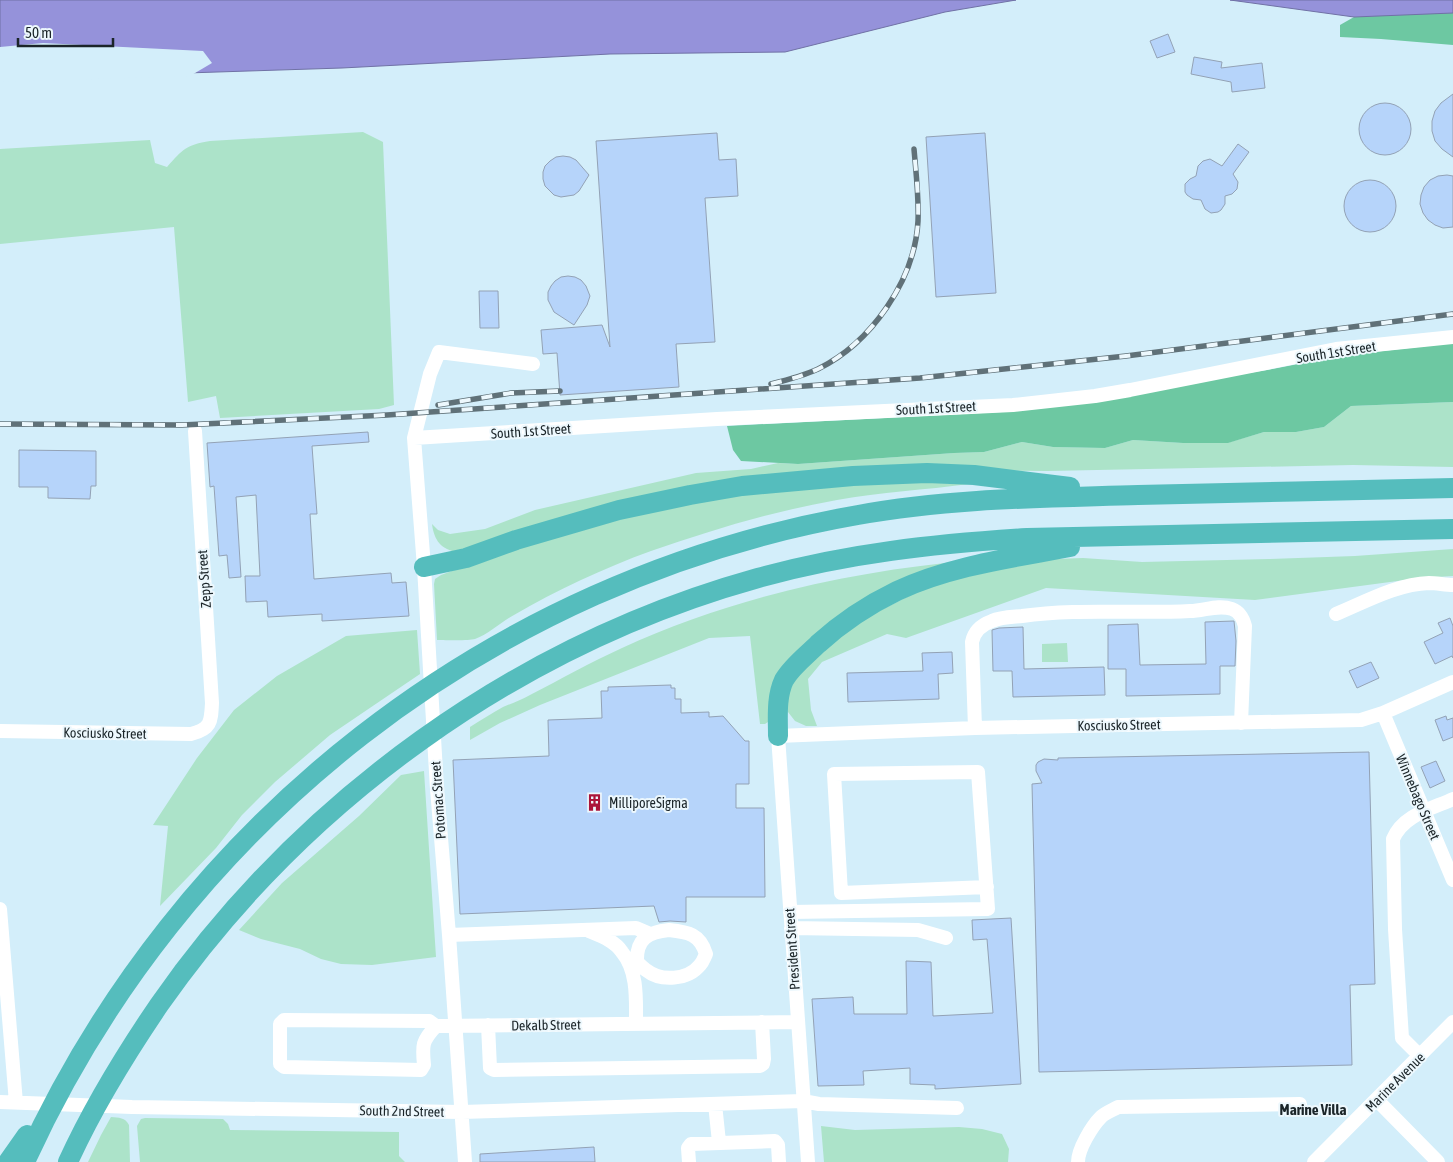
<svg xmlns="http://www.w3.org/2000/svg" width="1453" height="1162" font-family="'Asap Condensed',sans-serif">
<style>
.green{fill:#ace3c9}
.forest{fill:#6dc8a2}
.water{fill:#9592da;stroke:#7071a5}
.pier{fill:#d3eefa}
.building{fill:#b6d4fa;stroke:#93a2b5}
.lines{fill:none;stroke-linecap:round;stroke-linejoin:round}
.minor{stroke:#fff;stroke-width:14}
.highway{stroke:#55bdbd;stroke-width:20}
.rail-casing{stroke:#607178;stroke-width:5.5}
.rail{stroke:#edf8fd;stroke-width:4;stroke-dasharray:11;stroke-linecap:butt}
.labels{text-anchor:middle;stroke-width:4;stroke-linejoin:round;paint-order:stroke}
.street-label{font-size:14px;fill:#1b2529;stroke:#edf8fd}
.poi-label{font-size:14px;fill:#1b2529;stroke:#edf8fd;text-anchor:start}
.neighbourhood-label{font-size:15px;font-weight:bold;fill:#1b2529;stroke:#edf8fd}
</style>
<rect width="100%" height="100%" fill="#d3eefa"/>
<!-- green -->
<path class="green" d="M 363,132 L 383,142 L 394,405 L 379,409 L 220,418 L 216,396 L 188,402 L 174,227 L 0,244 L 0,149 L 150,140 L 155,163 L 167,167 C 183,149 186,145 210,141 Z
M 1453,402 L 1453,467 L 1353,465 L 1047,471 L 863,469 L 458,552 C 441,550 434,540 432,524 L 438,530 L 450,534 L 485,529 L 535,510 L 696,473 L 751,469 L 778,463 L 798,464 L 954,453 L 984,452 L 1022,442 L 1053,447 L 1105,448 L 1133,440 L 1183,443 L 1227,443 L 1264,432 L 1296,432 L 1324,427 L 1351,406 Z
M 893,481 L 969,484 C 925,490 881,492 837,500 C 774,511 712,530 651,551 C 604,568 557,590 514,615 C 501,622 489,634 475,639 C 468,641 446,640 437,640 L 434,584 L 435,579 L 441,575 L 516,547 L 643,512 L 763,491 Z
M 1453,549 L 1453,576 L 1420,578 L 1255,600 L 1046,588 L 906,638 L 887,634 L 822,662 L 808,679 L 811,710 L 817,726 L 806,726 L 795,721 L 788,712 L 785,700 L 793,678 L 853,624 L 943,579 L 1055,559 L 1083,558 L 1142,562 L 1269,559 L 1355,556 Z
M 974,560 L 805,650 L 771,720 L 765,724 L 760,724 L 750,636 L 709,638 L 540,705 L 500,723 L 470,740 L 470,727 C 481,720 492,713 503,707 C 512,703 522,700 530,695 C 561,679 591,662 622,648 C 732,597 853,571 974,560 Z
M 417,630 L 420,674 L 330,735 L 275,782 L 242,815 L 216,848 L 160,906 L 168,826 L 153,825 L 197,758 L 234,710 L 277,676 L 346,636 Z
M 1067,643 L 1068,662 L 1042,662 L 1042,644 Z
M 424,771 L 436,957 L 372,965 L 341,964 L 321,959 L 300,949 L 261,939 L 239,930 L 282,883 L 359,816 L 401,775 Z
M 111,1117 C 119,1118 125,1117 129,1125 L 130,1162 L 88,1162 L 101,1135 Z
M 145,1118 L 223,1119 L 228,1124 L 230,1130 L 399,1132 L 399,1156 L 405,1162 L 140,1162 L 137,1126 L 141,1119 Z
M 821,1126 L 855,1130 L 959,1127 L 982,1129 L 1002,1134 L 1009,1149 L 1008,1162 L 824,1162 Z"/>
<!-- forest -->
<path class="forest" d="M 1453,7 L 1453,45 L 1381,39 L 1340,37 L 1340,25 L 1354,17 Z
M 1453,343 L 1453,402 L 1351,406 L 1324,427 L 1296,432 L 1264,432 L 1228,443 L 1183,443 L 1133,440 L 1105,448 L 1053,447 L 1022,442 L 984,452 L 954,453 L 798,464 L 741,461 L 733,450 L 727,426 L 1002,412 L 1267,370 L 1339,356 Z"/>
<!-- water -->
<path class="water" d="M 0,0 L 1016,0 L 945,12 L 785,52 L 610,54 L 342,68 L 0,79 Z
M 1230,0 L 1453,0 L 1453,13 L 1354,17 Z"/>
<!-- pier -->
<path class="pier" d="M 43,43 L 203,51 L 212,63 L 190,76 L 0,82 L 0,47 Z"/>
<!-- building -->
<path class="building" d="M 1168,34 L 1175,52 L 1157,58 L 1150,41 Z
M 1194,57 L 1222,62 L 1221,68 L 1262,63 L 1265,88 L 1232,92 L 1231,82 L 1191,74 Z
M 1453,94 L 1453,157 L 1442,149 L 1435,141 L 1432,131 L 1432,121 L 1435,111 L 1441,103 Z
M1359 129a26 26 0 1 1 52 0a26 26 0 1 1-52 0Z
M 717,133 L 719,160 L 736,159 L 738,196 L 705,198 L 715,342 L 676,344 L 679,387 L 560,395 L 557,353 L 543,354 L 541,330 L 602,325 L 610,347 L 596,141 Z
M 985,133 L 996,293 L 936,297 L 926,137 Z
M 1238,144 L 1249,152 L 1233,174 L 1238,182 L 1237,189 L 1232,194 L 1225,196 L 1225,204 L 1221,210 L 1218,212 L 1211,213 L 1205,209 L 1201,200 L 1193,199 L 1187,195 L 1185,192 L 1185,184 L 1190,179 L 1196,176 L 1198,166 L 1203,161 L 1210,159 L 1222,166 Z
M 563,156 L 570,157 L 576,160 L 589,175 L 579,191 L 574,195 L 561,197 L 554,195 L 545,186 L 543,179 L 543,172 L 545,166 L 550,161 L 556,157 Z
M 1447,175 L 1453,176 L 1453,227 L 1443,228 L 1435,225 L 1428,220 L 1423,213 L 1420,204 L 1421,195 L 1424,187 L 1430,180 L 1438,176 Z
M1344 206a26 26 0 1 1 52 0a26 26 0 1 1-52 0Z
M 568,276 L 575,277 L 581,280 L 586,286 L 590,296 L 587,305 L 574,325 L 554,312 L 548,300 L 548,292 L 551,286 L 555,281 L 561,277 Z
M 479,291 L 498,291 L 499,328 L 480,328 Z
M 368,432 L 369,442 L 312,446 L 317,514 L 310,514 L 314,579 L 391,573 L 392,583 L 406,582 L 409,616 L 322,621 L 322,614 L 268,617 L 267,601 L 246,602 L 245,576 L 260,576 L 256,495 L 236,497 L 241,577 L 229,578 L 227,555 L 219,556 L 214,486 L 210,487 L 207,443 Z
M 19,450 L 96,451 L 96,486 L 91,486 L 90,499 L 48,498 L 48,487 L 19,487 Z
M 1450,618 L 1453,626 L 1453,658 L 1452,656 L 1435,664 L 1424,642 L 1443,633 L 1438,623 Z
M 1234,621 L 1236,641 L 1235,666 L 1220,666 L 1220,694 L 1126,696 L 1126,669 L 1108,669 L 1108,625 L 1138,624 L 1140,665 L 1206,664 L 1205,622 Z
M 1023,627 L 1024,669 L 1104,667 L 1105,695 L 1013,697 L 1012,671 L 993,671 L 992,630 L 999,628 Z
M 952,652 L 953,673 L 938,674 L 939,699 L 848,702 L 847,673 L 923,671 L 922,653 Z
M 1371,662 L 1379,678 L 1357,688 L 1349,671 Z
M 671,685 L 671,688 L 675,688 L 675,699 L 681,699 L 681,713 L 709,712 L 709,717 L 723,716 L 745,741 L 749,741 L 749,784 L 736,784 L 736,808 L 764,808 L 765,897 L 686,897 L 686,922 L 670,921 L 659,922 L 654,906 L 460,914 L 453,760 L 549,756 L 548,720 L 602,718 L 601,691 L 608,691 L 608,687 Z
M 1446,716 L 1447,720 L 1453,718 L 1453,737 L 1443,741 L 1435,720 Z
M 1369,752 L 1375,984 L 1350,985 L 1352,1065 L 1039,1072 L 1032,784 L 1042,783 L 1036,771 L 1036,765 L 1038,762 L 1044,759 L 1058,760 L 1058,758 Z
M 1436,761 L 1445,781 L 1430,788 L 1421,767 Z
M 1011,918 L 1021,1084 L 935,1089 L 935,1085 L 910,1084 L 910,1068 L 863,1071 L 864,1085 L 818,1086 L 812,999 L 853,997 L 854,1014 L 907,1014 L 906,961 L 931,962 L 933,1016 L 993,1013 L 987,939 L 973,940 L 972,920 Z
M 594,1147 L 595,1162 L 480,1162 L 480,1154 Z"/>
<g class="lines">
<!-- minor -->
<path class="minor" d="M 414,438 L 717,419 L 1013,405 L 1095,396 L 1130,390 L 1336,349 L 1453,337
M 1336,614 C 1365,602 1397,584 1429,583 C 1437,583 1445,585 1453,585
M 1383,713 L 1453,880
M 975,728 L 972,642 C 974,631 981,625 992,621 C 1001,617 1012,617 1022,616 C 1077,608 1134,614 1190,611 C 1204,611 1218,604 1232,609 C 1240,612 1243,618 1245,626 L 1241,723
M 0,731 L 191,734 C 211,729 211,722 212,703 L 195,431
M 0,909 L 16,1103
M 790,912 L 988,909 L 978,772 L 834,774 L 841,893 L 987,887
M 791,928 L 918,930 L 946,938
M 669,930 C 688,932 700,934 706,954 C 704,958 703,962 700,965 C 688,980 661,982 646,970 C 643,968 640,965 637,962 C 636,939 648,932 669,930 Z
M 589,931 C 601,936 615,941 622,952 C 638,971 636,1000 636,1023
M 449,935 L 636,928 L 650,934
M 488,1025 L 490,1068 L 494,1070 L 760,1066 L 763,1064 L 764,1059 L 762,1022
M 436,1026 C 422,1041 422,1045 424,1065 L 421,1070 L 284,1067 L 280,1064 L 280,1024 L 284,1020 L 429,1021 L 436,1026 L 798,1022
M 1420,1056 L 1402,1038 L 1395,929 L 1393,839 C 1403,815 1431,809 1453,799
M 1377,1100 L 1438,1162
M 0,1102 L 132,1107 L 462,1112 L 803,1101 L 819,1104 L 957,1108
M 715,1104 L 719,1142
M 465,1162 L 449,935 L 437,789 L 424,567 L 414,438 L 430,374 L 439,352 L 533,364
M 689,1162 L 688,1148 L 691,1144 L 775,1141 L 778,1145 L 779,1162
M 808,1162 L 778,736 L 975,728 L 1361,720 L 1383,713 L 1453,682
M 1078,1162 C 1078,1149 1092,1126 1101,1117 C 1105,1113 1113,1110 1118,1107 L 1300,1104
M 1314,1162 L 1453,1022"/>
<!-- highway -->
<path class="highway" d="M 424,567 L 466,558 L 516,540 L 619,510 L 690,495 L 742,486 L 853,476 L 927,473 L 974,475 L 1070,487
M 778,736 C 778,718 776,697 784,680 C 792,666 807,655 818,644 C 840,624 870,604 897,591 C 950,566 1012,558 1070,547
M 8,1162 L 27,1135
M 25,1162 C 179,823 491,579 858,515 C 951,498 1045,498 1138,495 C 1243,493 1348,490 1453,488
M 68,1162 C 93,1107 125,1055 159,1005 C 302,800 517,645 758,578 C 848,553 934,544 1027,538 L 1453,529"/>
<defs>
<path id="rail" d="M 771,384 C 787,380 803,376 818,369 C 871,343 915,280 918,221 C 919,197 916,173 914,149
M 438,405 L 511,393 L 560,391
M 0,424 L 182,425 L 387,415 L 920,378 L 1126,356 L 1453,314"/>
</defs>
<!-- rail casing -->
<use href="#rail" class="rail-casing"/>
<!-- rail -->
<use href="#rail" class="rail"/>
</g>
<!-- icons -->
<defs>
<symbol id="building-bare" viewBox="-9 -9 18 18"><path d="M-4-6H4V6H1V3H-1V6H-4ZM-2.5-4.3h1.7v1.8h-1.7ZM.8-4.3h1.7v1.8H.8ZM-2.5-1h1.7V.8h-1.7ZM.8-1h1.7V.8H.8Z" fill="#ab143a" stroke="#edf8fd" stroke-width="2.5" paint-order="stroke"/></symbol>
</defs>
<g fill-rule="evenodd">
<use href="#building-bare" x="582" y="790" width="25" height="25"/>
</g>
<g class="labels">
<!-- street labels -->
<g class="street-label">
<text transform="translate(1336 352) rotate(-9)" y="5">South 1st Street</text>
<text transform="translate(936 408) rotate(-3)" y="5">South 1st Street</text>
<text transform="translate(531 431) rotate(-4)" y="5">South 1st Street</text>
<text transform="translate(204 579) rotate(-94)" y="5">Zepp Street</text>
<text transform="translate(1119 725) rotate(-1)" y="5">Kosciusko Street</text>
<text transform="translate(105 733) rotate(1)" y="5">Kosciusko Street</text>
<text transform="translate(1418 797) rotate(67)" y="5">Winnebago Street</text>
<text transform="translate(438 800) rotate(-94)" y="5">Potomac Street</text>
<text transform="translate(792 949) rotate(-94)" y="5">President Street</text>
<text transform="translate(546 1025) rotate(-1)" y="5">Dekalb Street</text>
<text transform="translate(1395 1082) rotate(-45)" y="5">Marine Avenue</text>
<text transform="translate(402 1111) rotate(1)" y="5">South 2nd Street</text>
</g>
<!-- poi labels -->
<g class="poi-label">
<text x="609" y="808">MilliporeSigma</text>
</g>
<!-- neighbourhood labels -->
<g class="neighbourhood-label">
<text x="1313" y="1115">Marine Villa</text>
</g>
</g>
<!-- scale -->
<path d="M18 38v8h95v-8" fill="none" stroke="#1b2529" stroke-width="2.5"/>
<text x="25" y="38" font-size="15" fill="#1b2529" stroke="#edf8fd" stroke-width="4" paint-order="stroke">50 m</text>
</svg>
